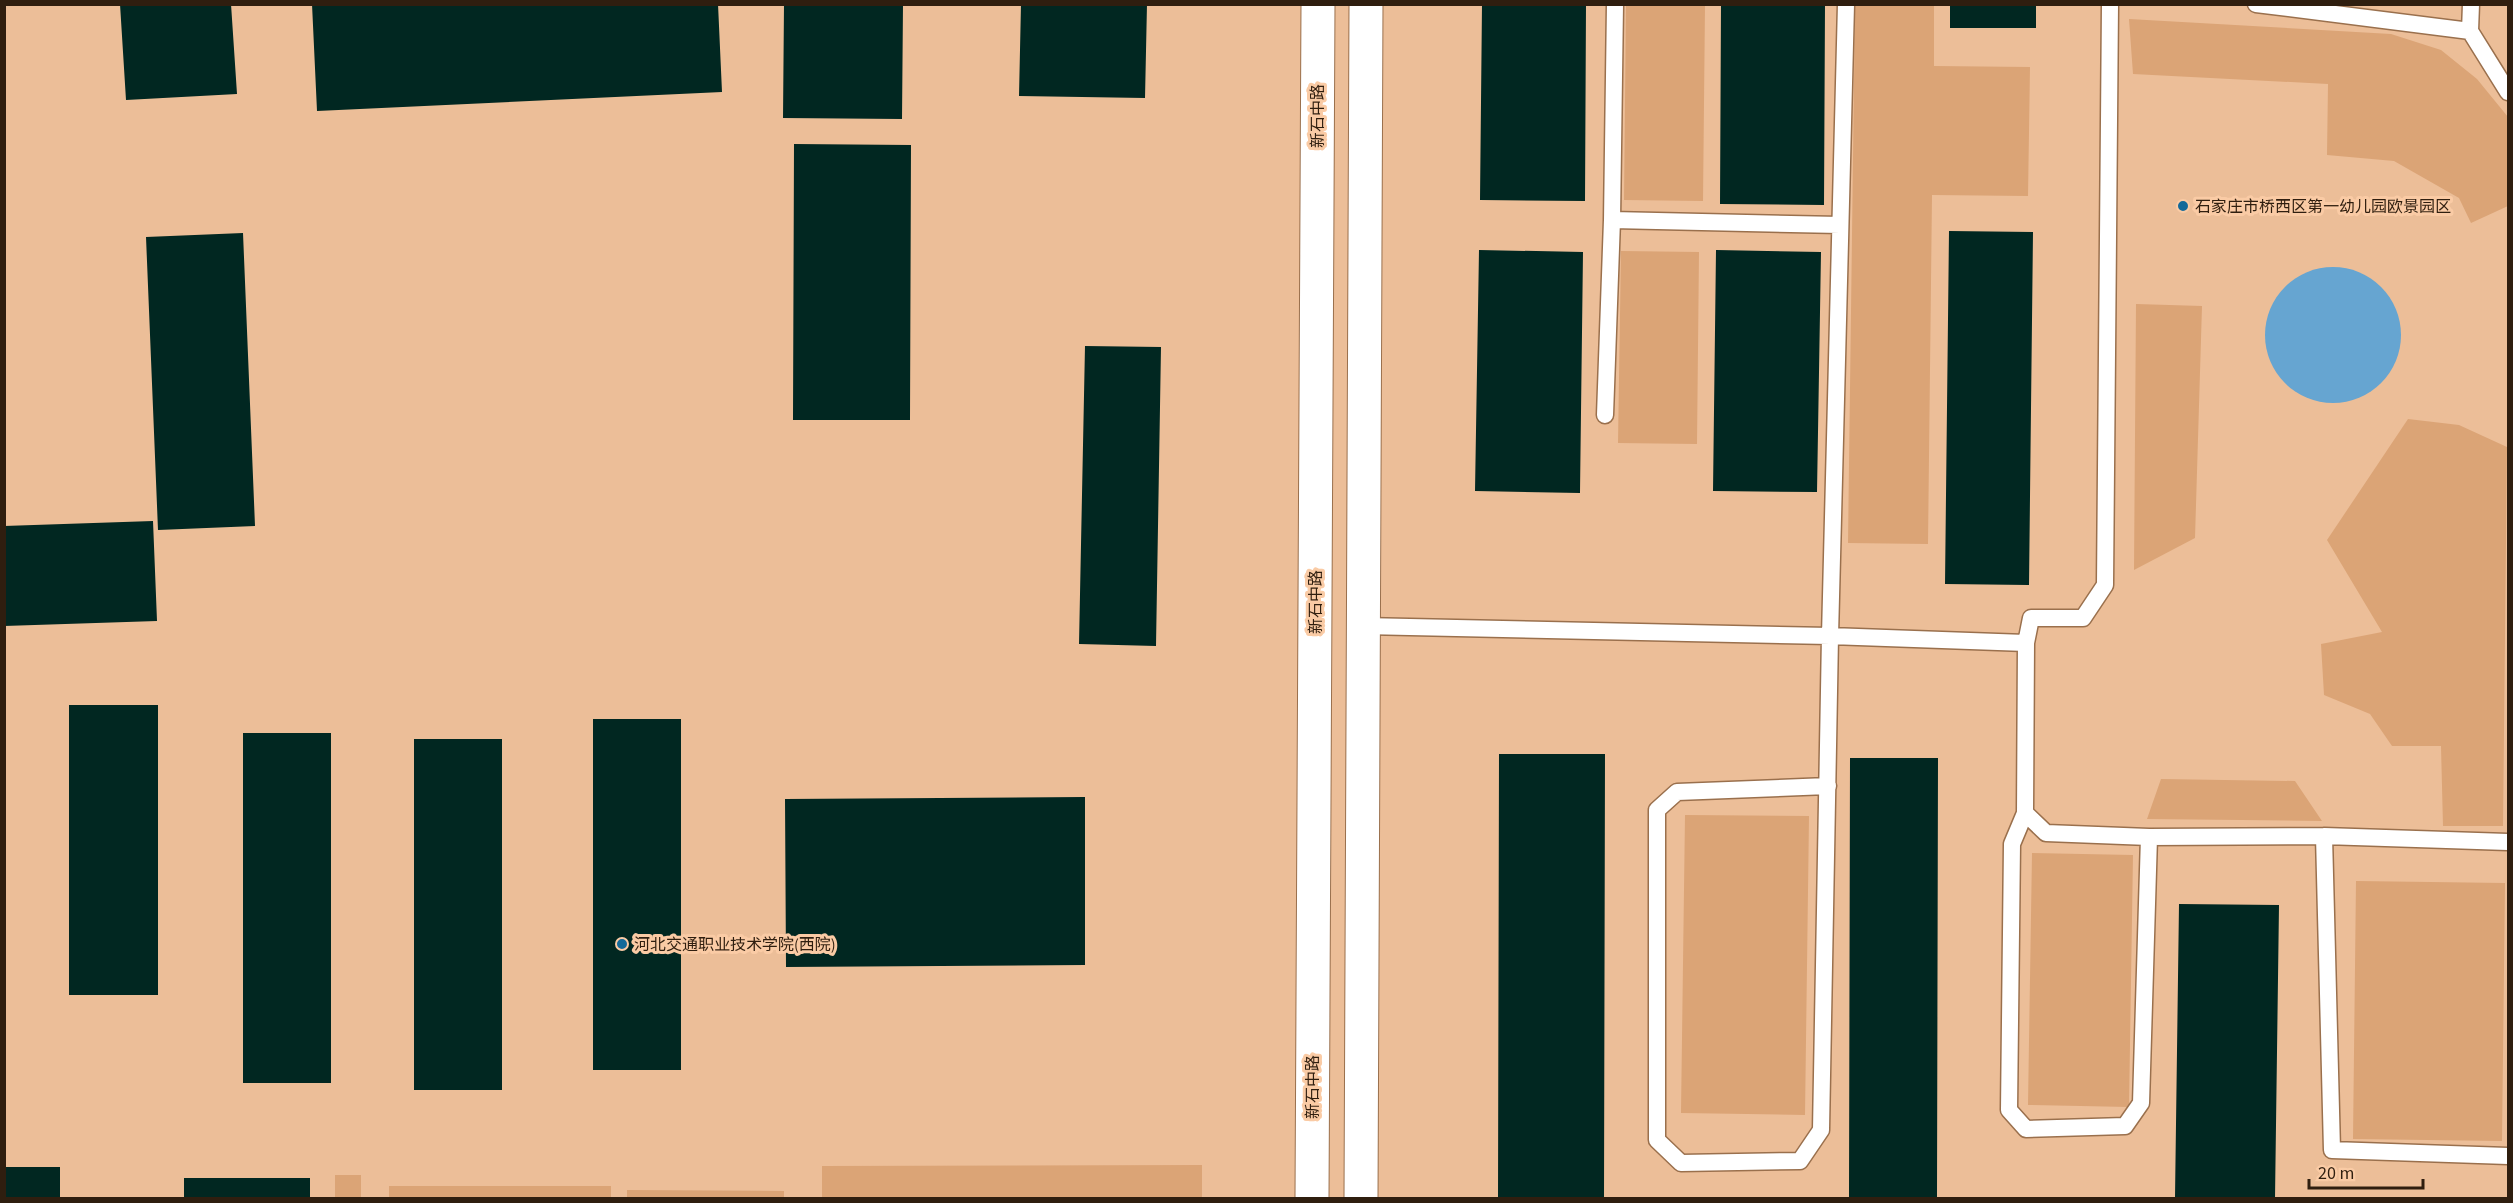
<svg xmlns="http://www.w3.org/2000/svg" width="2513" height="1203" font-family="'Source Sans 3','Noto Sans SC',sans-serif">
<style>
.green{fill:#dba476}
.water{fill:#66a5d1}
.building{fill:#012721}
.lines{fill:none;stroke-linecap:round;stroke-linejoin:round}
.lane-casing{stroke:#9a704d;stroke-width:19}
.secondary-casing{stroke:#9a704d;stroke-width:35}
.lane{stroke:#fff;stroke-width:16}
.secondary{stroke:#fff;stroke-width:33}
.poi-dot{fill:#136999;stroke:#facba5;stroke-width:2}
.labels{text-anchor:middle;stroke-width:6;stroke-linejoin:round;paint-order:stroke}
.street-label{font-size:16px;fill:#2f1e0f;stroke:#facba5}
.poi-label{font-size:16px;fill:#2f1e0f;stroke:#facba5;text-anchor:start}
</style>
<rect width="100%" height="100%" fill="#ecbe98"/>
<!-- green -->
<path class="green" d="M 1626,5 L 1705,5 L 1703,201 L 1624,200 Z
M 1855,5 L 1934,5 L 1934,66 L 2030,67 L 2028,196 L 1932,195 L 1928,544 L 1848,543 Z
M 2129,19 L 2391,34 L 2441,50 L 2477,79 L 2508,117 L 2508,206 L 2471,223 L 2459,198 L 2394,161 L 2327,155 L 2328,84 L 2133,74 Z
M 1621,251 L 1699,252 L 1697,444 L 1618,443 Z
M 2136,304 L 2202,306 L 2195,538 L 2134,570 Z
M 2408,419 L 2459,425 L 2507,447 L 2503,826 L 2443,826 L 2441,746 L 2392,746 L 2370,714 L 2324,695 L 2321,644 L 2382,632 L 2327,540 Z
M 2161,779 L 2295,781 L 2322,821 L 2147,819 Z
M 1685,815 L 1809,816 L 1805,1115 L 1681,1113 Z
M 2032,853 L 2133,855 L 2129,1107 L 2028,1105 Z
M 2356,881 L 2505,883 L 2502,1141 L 2353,1139 Z
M 1202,1165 L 1202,1198 L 822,1198 L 822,1166 Z
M 335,1175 L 361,1175 L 361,1198 L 335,1198 Z
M 389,1186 L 611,1186 L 611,1198 L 389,1198 Z
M 627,1190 L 784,1191 L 784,1198 L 627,1198 Z"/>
<!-- water -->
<path class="water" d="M2265 335a68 68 0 1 1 136 0a68 68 0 1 1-136 0Z"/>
<!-- building -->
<path class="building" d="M 120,4 L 231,4 L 237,94 L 126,100 Z
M 312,4 L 718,4 L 722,92 L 317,111 Z
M 784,4 L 903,4 L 902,119 L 783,118 Z
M 1021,4 L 1147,4 L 1145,98 L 1019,96 Z
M 1482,4 L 1586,4 L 1585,201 L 1480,200 Z
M 1721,4 L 1825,4 L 1824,205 L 1720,204 Z
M 1950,4 L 2036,4 L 2036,28 L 1950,28 Z
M 794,144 L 911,145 L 910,420 L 793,420 Z
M 1949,231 L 2033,232 L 2029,585 L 1945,584 Z
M 243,233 L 255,526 L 158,530 L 146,237 Z
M 1479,250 L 1583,252 L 1580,493 L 1475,491 Z
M 1716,250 L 1821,252 L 1817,492 L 1713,491 Z
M 1085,346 L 1161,347 L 1156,646 L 1079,644 Z
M 153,521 L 157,621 L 4,626 L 4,526 Z
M 69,705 L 158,705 L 158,995 L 69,995 Z
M 593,719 L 681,719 L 681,1070 L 593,1070 Z
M 243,733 L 331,733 L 331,1083 L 243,1083 Z
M 414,739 L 502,739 L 502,1090 L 414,1090 Z
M 1499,754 L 1605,754 L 1604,1198 L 1498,1198 Z
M 1850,758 L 1938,758 L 1937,1198 L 1849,1198 Z
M 1085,797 L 1085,965 L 786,967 L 785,799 Z
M 2179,904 L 2279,905 L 2275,1198 L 2175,1198 Z
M 4,1167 L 60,1167 L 60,1198 L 4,1198 Z
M 184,1178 L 310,1178 L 310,1198 L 184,1198 Z"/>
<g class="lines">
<defs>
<path id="lane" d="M 1846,4 L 1830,636 L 2026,643
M 2110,4 L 2105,585 L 2083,618 L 2031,618 L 2026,643 L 2025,813 L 2046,833 L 2149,837 L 2324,836 L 2508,842
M 2256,4 L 2470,31 L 2508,92
M 2470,31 L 2471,4
M 1612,220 L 1615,4
M 1605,415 L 1612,220 L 1840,225
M 1363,626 L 1830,636 L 1821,1130 L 1800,1161 L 1681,1163 L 1657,1140 L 1657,810 L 1677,792 L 1828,786
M 2025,813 L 2012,844 L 2009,1110 L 2026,1129 L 2125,1126 L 2141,1103 L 2149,837
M 2324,836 L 2332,1150 L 2508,1156"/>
<path id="secondary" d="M 1312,1198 L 1318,4
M 1361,1198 L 1366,4"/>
</defs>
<!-- lane casing -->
<use href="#lane" class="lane-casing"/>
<!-- secondary casing -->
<use href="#secondary" class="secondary-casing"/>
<!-- lane -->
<use href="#lane" class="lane"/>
<!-- secondary -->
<use href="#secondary" class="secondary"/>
</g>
<!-- markers -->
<g class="poi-dot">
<circle cx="2183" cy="206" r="6"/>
<circle cx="622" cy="944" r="6"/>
</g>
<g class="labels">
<!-- street labels -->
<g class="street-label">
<text transform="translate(1317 116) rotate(-90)" y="6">新石中路</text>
<text transform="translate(1315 602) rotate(-90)" y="6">新石中路</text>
<text transform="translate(1312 1087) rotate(-90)" y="6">新石中路</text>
</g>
<!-- poi labels -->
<g class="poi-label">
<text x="2195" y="212">石家庄市桥西区第一幼儿园欧景园区</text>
<text x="634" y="950">河北交通职业技术学院(西院)</text>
</g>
</g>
<!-- border -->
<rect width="2513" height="1203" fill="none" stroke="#2f1e0f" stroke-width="12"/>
<!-- scale -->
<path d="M2309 1179v9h114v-9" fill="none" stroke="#2f1e0f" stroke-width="3"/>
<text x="2318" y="1179" font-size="18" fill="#2f1e0f" stroke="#facba5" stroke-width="4.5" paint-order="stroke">20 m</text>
</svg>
